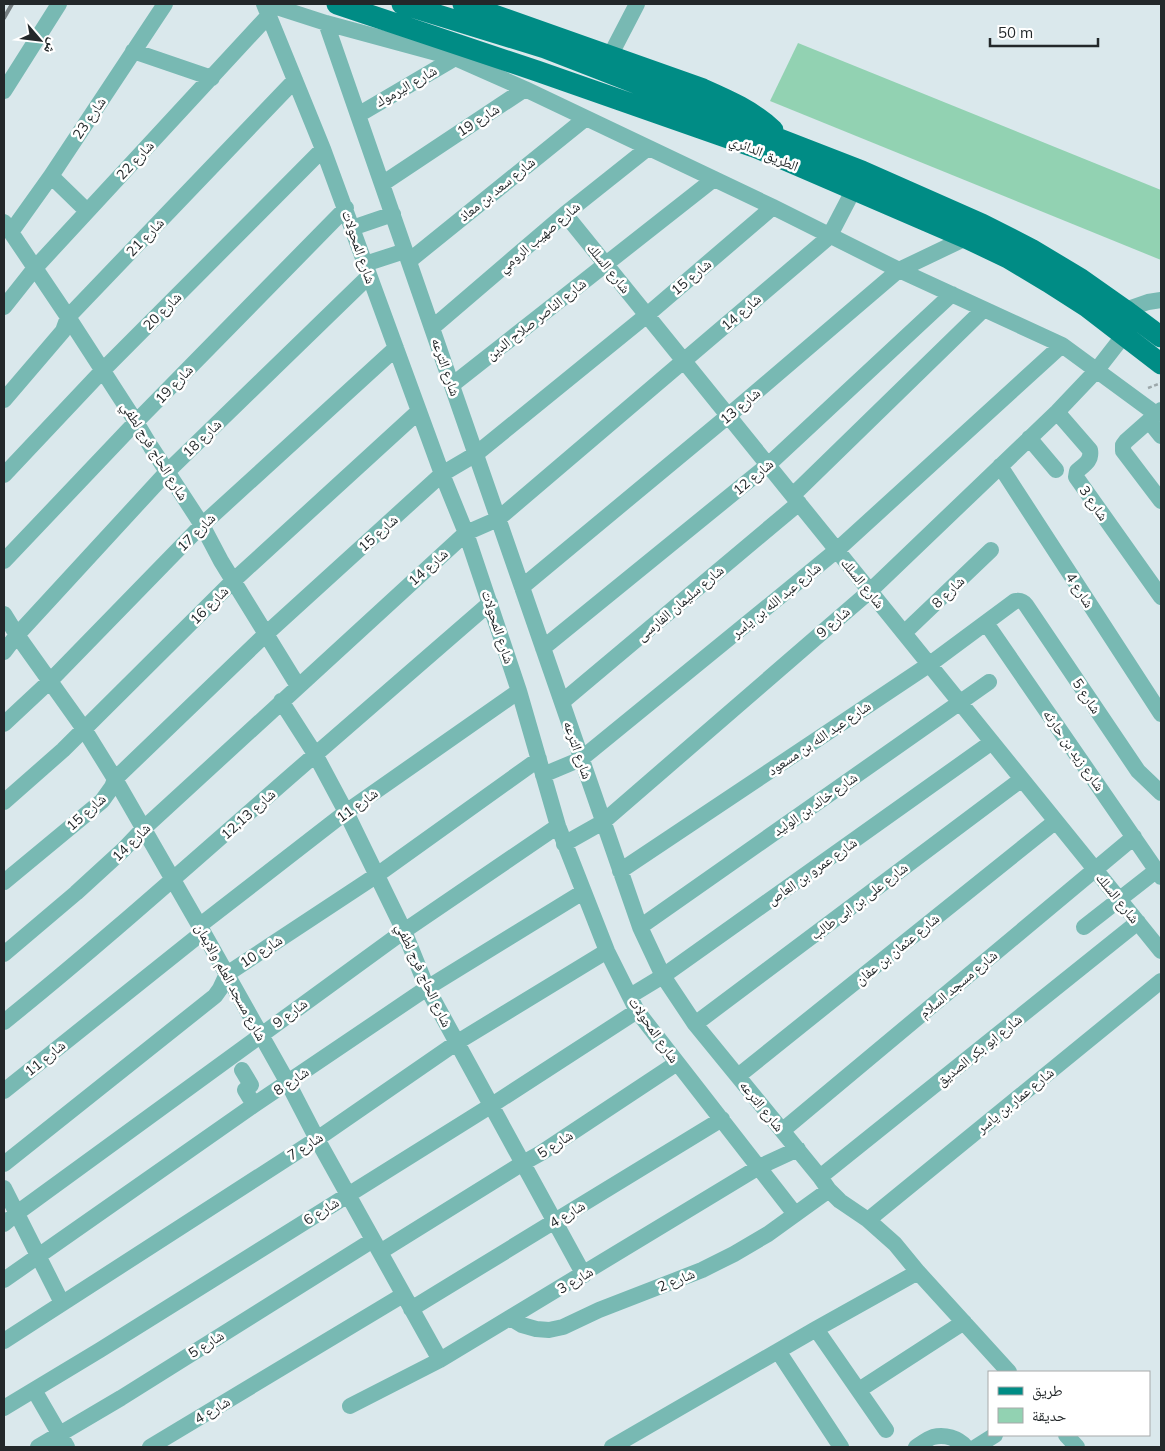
<svg xmlns="http://www.w3.org/2000/svg" width="1165" height="1451" font-family="Mulish,'Noto Naskh Arabic',sans-serif">
<style>
.green{fill:#92d2b2}
.lines{fill:none;stroke-linecap:round;stroke-linejoin:round}
.path{stroke:#9da8ab;stroke-width:2.5;stroke-dasharray:4 2.5;stroke-linecap:butt}
.minor{stroke:#78b9b3;stroke-width:16}
.major{stroke:#008c85;stroke-width:21}
.rail{stroke:#778083;stroke-width:4}
.labels{text-anchor:middle;stroke-width:5;stroke-linejoin:round;paint-order:stroke}
.street-label{font-size:14px;fill:#23282a;stroke:#fff}
</style>
<rect width="100%" height="100%" fill="#dae8ec"/>
<!-- green -->
<path class="green" d="M 798,43 L 1161,190 L 1161,260 L 770,101 Z"/>
<g class="lines">
<!-- path -->
<path class="path" d="M 1148,388 L 1161,383"/>
<!-- minor -->
<path class="minor" d="M 264,4 L 323,149 L 442,474 L 466,533 L 519,691 L 558,826 L 607,951 L 637,1011 L 795,1214
M 267,4 L 326,23 L 455,58 L 525,89 L 773,207 L 899,270 L 1062,345 L 1156,414
M 326,23 L 640,927 L 663,976 L 695,1024 L 820,1177 L 829,1190 L 840,1201 L 868,1220 L 895,1244 L 918,1272 L 1009,1372
M 133,51 L 212,78
M 610,56 L 637,4
M 4,91 L 59,4
M 358,115 L 455,58
M 51,176 L 87,211
M 382,184 L 525,89
M 565,214 L 1161,951
M 4,222 L 68,317 L 136,422 L 151,447 L 202,525 L 221,561 L 298,686
M 352,228 L 393,214
M 11,232 L 51,176 L 165,4
M 409,261 L 586,118
M 365,264 L 405,251
M 4,307 L 35,268 L 269,15
M 1125,310 L 1148,302 L 1161,300
M 432,328 L 565,214 L 648,148
M 452,385 L 714,179
M 4,400 L 63,331 L 68,317 L 295,80
M 1161,410 L 1126,441 L 1123,445 L 1123,451 L 1161,501
M 1057,412 L 1090,450 C 1092,461 1084,465 1077,471 L 1076,477 L 1161,597
M 1149,421 L 1161,436
M 1029,438 L 1056,470
M 1000,466 L 1161,714
M 4,475 L 103,370 L 323,149
M 793,495 L 984,309
M 4,561 L 136,422 L 346,208
M 522,587 L 728,416 L 899,270 L 966,238
M 4,614 L 17,635 L 84,729 L 115,779 L 203,932 L 288,1083 L 317,1139 L 440,1360
M 986,623 L 1161,877
M 904,633 L 991,550
M 543,648 L 768,465 L 952,294
M 4,652 L 17,635 L 167,472 L 369,276
M 281,701 L 315,754 L 346,812 L 404,931 L 427,988 L 584,1275
M 562,702 L 799,503
M 4,724 L 50,681 L 202,525 L 396,348
M 543,775 L 581,759 L 837,550 L 1062,345
M 4,802 L 63,750 L 233,581 L 419,411
M 564,844 L 603,822 L 870,591 L 1057,412 L 1096,371 L 1124,335
M 620,871 L 930,664 L 1015,601 C 1020,600 1023,601 1026,605 L 1138,771 L 1161,793
M 4,882 L 102,801 L 112,787 L 115,779 L 266,634 L 442,474 L 476,454 L 647,315 L 773,207
M 199,926 L 346,812 L 519,691
M 640,927 L 989,682
M 1084,927 L 1157,870
M 4,954 L 76,893 L 123,850 L 143,829 L 466,533 L 498,519 L 829,237 L 854,189
M 630,996 L 663,976 L 992,742
M 4,1022 C 111,936 212,844 316,754 C 374,703 432,653 490,603
M 695,1024 L 1022,779
M 242,1070 L 251,1085 L 245,1090 L 254,1105
M 738,1076 L 1056,821
M 4,1091 L 203,932
M 783,1130 L 1134,837
M 4,1164 L 215,996 L 220,989 L 227,974 L 377,875 L 539,759
M 820,1177 L 1138,922
M 4,1188 L 62,1303
M 868,1220 L 1161,981
M 4,1224 L 17,1213 L 404,931 L 558,826
M 380,1252 L 523,1163 L 541,1153 L 677,1063
M 4,1280 L 254,1105 L 427,988 L 583,892
M 411,1309 L 722,1119
M 510,1318 L 522,1325 L 536,1329 L 549,1330 L 563,1327 L 599,1310 L 702,1270 L 734,1254 L 768,1234 L 829,1190
M 816,1329 L 886,1430
M 4,1341 L 317,1139 L 456,1043 L 607,951
M 778,1351 L 841,1447
M 34,1390 L 67,1447
M 859,1390 L 964,1322
M 350,1406 L 440,1360 L 759,1167 L 798,1149
M 4,1408 L 100,1350 L 492,1105 L 637,1011
M 1066,1435 L 1077,1447
M 38,1447 L 121,1398 L 373,1240
M 150,1447 L 403,1295
M 612,1447 L 816,1329 L 918,1272
M 916,1447 C 921,1444 927,1439 933,1437 C 945,1434 958,1438 966,1447
M 976,1447 L 995,1435"/>
<!-- major -->
<path class="major" d="M 337,4 L 537,71 L 757,148 L 966,238 L 1008,258 L 1048,282 L 1087,307 L 1161,364
M 402,4 L 545,48 L 862,171 L 982,224 L 1031,249 L 1081,279 L 1125,310 L 1161,337
M 463,4 L 703,89 C 728,100 753,111 773,130"/>
<!-- rail -->
<path class="rail" d="M 4,18 L 12,4"/>
</g>
<g class="labels">
<!-- street labels -->
<g class="street-label">
<text transform="translate(406 86) rotate(-30)" y="5">شارع اليرموك</text>
<text transform="translate(89 118) rotate(-56)" y="5">شارع 23</text>
<text transform="translate(478 120) rotate(-33)" y="5">شارع 19</text>
<text transform="translate(764 153) rotate(22)" y="5">الطريق الدائري</text>
<text transform="translate(135 160) rotate(-47)" y="5">شارع 22</text>
<text transform="translate(497 189) rotate(-39)" y="5">شارع سعد بن معاذ</text>
<text transform="translate(145 237) rotate(-46)" y="5">شارع 21</text>
<text transform="translate(539 237) rotate(-40)" y="5">شارع صهيب الرومي</text>
<text transform="translate(359 247) rotate(71)" y="5">شارع المحولات</text>
<text transform="translate(609 268) rotate(51)" y="5">شارع السلك</text>
<text transform="translate(691 277) rotate(-40)" y="5">شارع 15</text>
<text transform="translate(162 311) rotate(-45)" y="5">شارع 20</text>
<text transform="translate(741 312) rotate(-41)" y="5">شارع 14</text>
<text transform="translate(536 319) rotate(-38)" y="5">شارع الناصر صلاح الدين</text>
<text transform="translate(446 367) rotate(71)" y="5">شارع الترعه</text>
<text transform="translate(174 384) rotate(-46)" y="5">شارع 19</text>
<text transform="translate(740 406) rotate(-40)" y="5">شارع 13</text>
<text transform="translate(202 438) rotate(-44)" y="5">شارع 18</text>
<text transform="translate(155 451) rotate(58)" y="5">شارع الحاج فرج لطفي</text>
<text transform="translate(753 477) rotate(-40)" y="5">شارع 12</text>
<text transform="translate(1094 503) rotate(55)" y="5">شارع 3</text>
<text transform="translate(196 532) rotate(-45)" y="5">شارع 17</text>
<text transform="translate(378 533) rotate(-42)" y="5">شارع 15</text>
<text transform="translate(428 567) rotate(-42)" y="5">شارع 14</text>
<text transform="translate(863 583) rotate(51)" y="5">شارع السلك</text>
<text transform="translate(1080 590) rotate(57)" y="5">شارع 4</text>
<text transform="translate(948 592) rotate(-44)" y="5">شارع 8</text>
<text transform="translate(776 600) rotate(-39)" y="5">شارع عبد الله بن ياسر</text>
<text transform="translate(680 603) rotate(-40)" y="5">شارع سليمان الفارسى</text>
<text transform="translate(209 605) rotate(-45)" y="5">شارع 16</text>
<text transform="translate(833 622) rotate(-41)" y="5">شارع 9</text>
<text transform="translate(498 627) rotate(72)" y="5">شارع المحولات</text>
<text transform="translate(1087 696) rotate(56)" y="5">شارع 5</text>
<text transform="translate(819 738) rotate(-34)" y="5">شارع عبد الله بن مسعود</text>
<text transform="translate(578 750) rotate(71)" y="5">شارع الترعه</text>
<text transform="translate(1074 750) rotate(55)" y="5">شارع زيد بن حارثه</text>
<text transform="translate(815 804) rotate(-35)" y="5">شارع خالد بن الوليد</text>
<text transform="translate(357 805) rotate(-36)" y="5">شارع 11</text>
<text transform="translate(86 812) rotate(-42)" y="5">شارع 15</text>
<text transform="translate(248 814) rotate(-42)" y="5">شارع 12,13</text>
<text transform="translate(131 842) rotate(-45)" y="5">شارع 14</text>
<text transform="translate(812 871) rotate(-35)" y="5">شارع عمرو بن العاص</text>
<text transform="translate(1118 898) rotate(51)" y="5">شارع السلك</text>
<text transform="translate(859 901) rotate(-37)" y="5">شارع على بن ابى طالب</text>
<text transform="translate(897 949) rotate(-39)" y="5">شارع عثمان بن عفان</text>
<text transform="translate(261 951) rotate(-33)" y="5">شارع 10</text>
<text transform="translate(424 975) rotate(65)" y="5">شارع الحاج فرج لطفي</text>
<text transform="translate(231 982) rotate(61)" y="5">شارع مسجد العلم والايمان</text>
<text transform="translate(958 984) rotate(-40)" y="5">شارع مسجد السلام</text>
<text transform="translate(290 1013) rotate(-36)" y="5">شارع 9</text>
<text transform="translate(654 1030) rotate(55)" y="5">شارع المحولات</text>
<text transform="translate(979 1050) rotate(-39)" y="5">شارع ابو بكر الصديق</text>
<text transform="translate(45 1058) rotate(-39)" y="5">شارع 11</text>
<text transform="translate(291 1081) rotate(-34)" y="5">شارع 8</text>
<text transform="translate(1015 1100) rotate(-39)" y="5">شارع عمار بن ياسر</text>
<text transform="translate(762 1106) rotate(51)" y="5">شارع الترعه</text>
<text transform="translate(555 1144) rotate(-33)" y="5">شارع 5</text>
<text transform="translate(305 1146) rotate(-33)" y="5">شارع 7</text>
<text transform="translate(321 1211) rotate(-32)" y="5">شارع 6</text>
<text transform="translate(567 1214) rotate(-31)" y="5">شارع 4</text>
<text transform="translate(575 1280) rotate(-31)" y="5">شارع 3</text>
<text transform="translate(676 1280) rotate(-22)" y="5">شارع 2</text>
<text transform="translate(206 1344) rotate(-32)" y="5">شارع 5</text>
<text transform="translate(212 1410) rotate(-31)" y="5">شارع 4</text>
</g>
</g>
<!-- border -->
<rect width="1165" height="1451" fill="none" stroke="#23282a" stroke-width="10"/>
<!-- legend -->
<rect x="988" y="1371" width="162" height="65" fill="#ffffff" stroke="#a7a9aa"/>
<rect x="998" y="1387" width="25" height="8" fill="#008c85" stroke="#a7a9aa"/>
<text x="1032" y="1396" font-size="15" fill="#23282a">طريق</text>
<rect x="998" y="1408" width="25" height="15" fill="#92d2b2" stroke="#a7a9aa"/>
<text x="1032" y="1421" font-size="15" fill="#23282a">حديقة</text>
<!-- north arrow -->
<g transform="translate(40 40) rotate(118)" stroke="#ffffff" stroke-width="4" paint-order="stroke">
<path d="M0-4L9 19L0 12L-9 19Z" fill="#23282a"/>
<text y="-8" font-size="14" font-weight="bold" text-anchor="middle" fill="#23282a">ش</text>
</g>
<!-- scale -->
<path d="M990 38v8h108v-8" fill="none" stroke="#23282a" stroke-width="2.5"/>
<text x="998" y="38" font-size="15" fill="#23282a" stroke="#ffffff" stroke-width="4" paint-order="stroke">50 m</text>
</svg>
